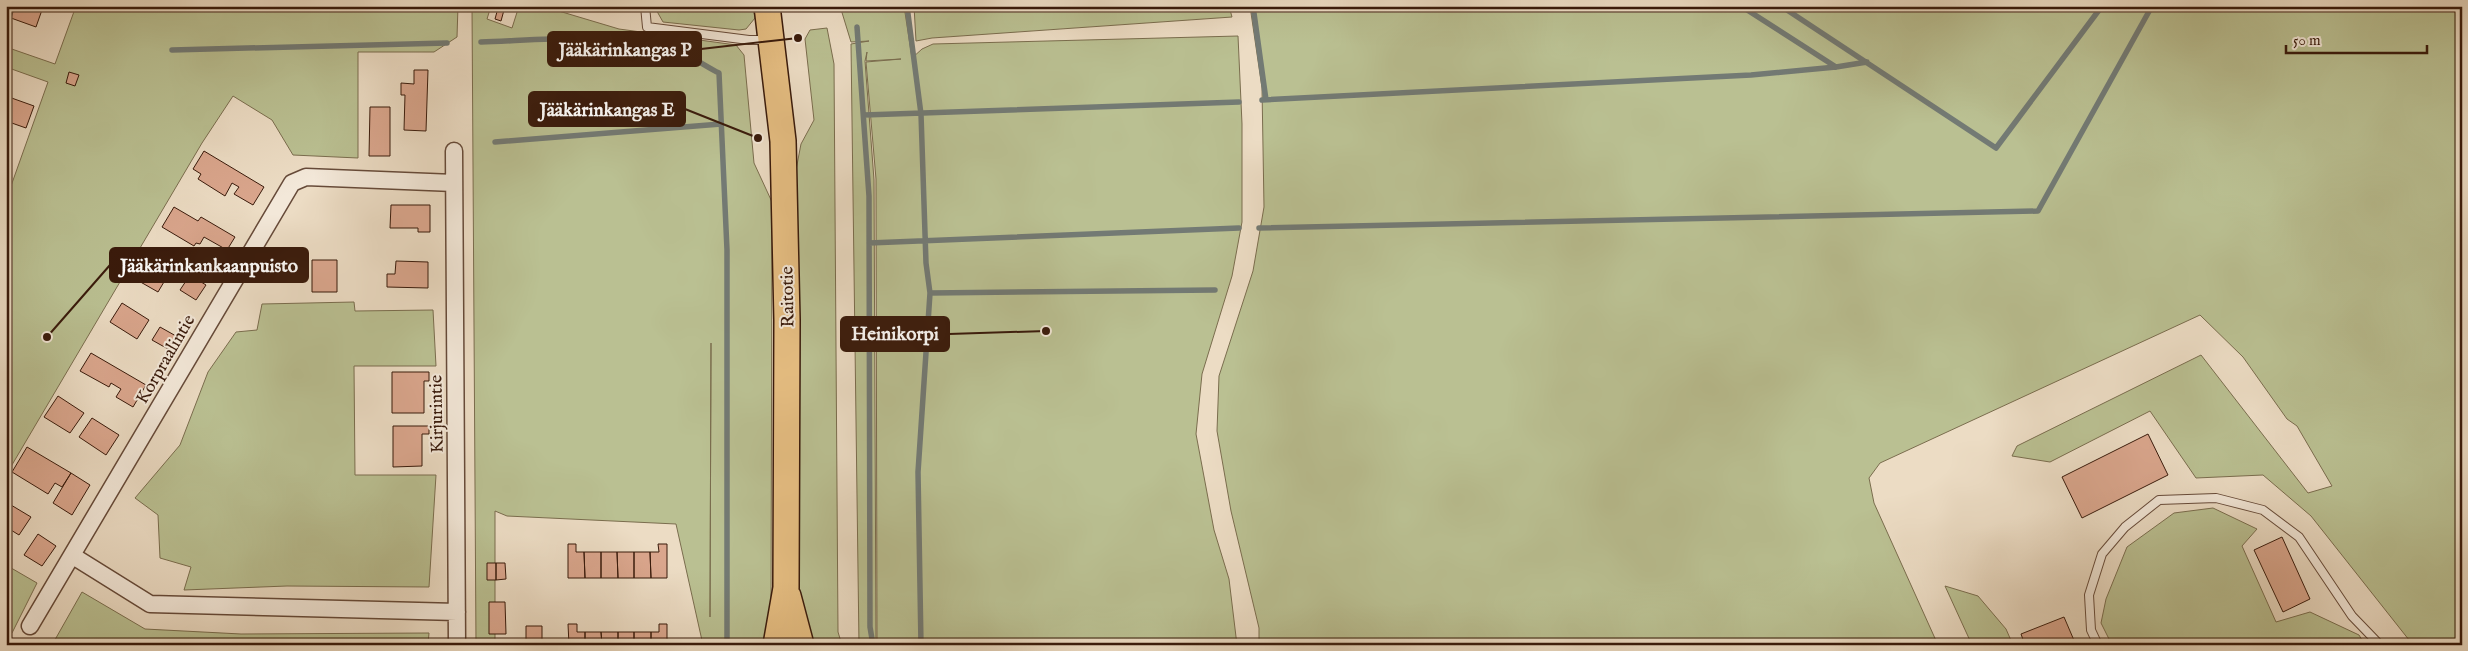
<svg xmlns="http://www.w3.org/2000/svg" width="2468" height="651" font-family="'IM FELL English',serif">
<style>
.green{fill:#bac092;stroke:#7a6d4e;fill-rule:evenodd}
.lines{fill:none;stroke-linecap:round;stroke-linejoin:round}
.stream{stroke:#737a74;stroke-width:5.5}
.building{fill:#daa68d;stroke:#391a0b}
.service-casing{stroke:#664a39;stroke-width:10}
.minor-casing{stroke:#664a39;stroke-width:19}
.primary-casing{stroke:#391a0b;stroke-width:28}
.service{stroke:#f3e8d9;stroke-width:8}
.minor{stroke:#f3e8d9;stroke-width:16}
.primary{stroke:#e6be82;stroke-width:25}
.labels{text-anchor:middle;stroke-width:4;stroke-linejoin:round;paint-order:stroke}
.street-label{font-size:18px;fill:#391a0b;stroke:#f3e8d9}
.leader{fill:none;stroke:#391a0b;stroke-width:2}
.callout-dot{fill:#391a0b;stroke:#f3e8d9;stroke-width:2}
.callout{fill:#391a0b;stroke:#391a0b;stroke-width:2}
.callout-label{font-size:19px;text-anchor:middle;font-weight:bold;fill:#fff}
</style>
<rect width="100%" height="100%" fill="#ecdcc4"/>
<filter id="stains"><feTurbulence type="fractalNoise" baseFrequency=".004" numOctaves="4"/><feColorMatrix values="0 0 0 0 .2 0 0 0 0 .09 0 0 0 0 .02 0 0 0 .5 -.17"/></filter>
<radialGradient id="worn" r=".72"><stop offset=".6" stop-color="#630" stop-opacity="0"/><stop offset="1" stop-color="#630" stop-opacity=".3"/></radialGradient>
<!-- green -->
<path class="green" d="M 76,6 L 458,6 L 457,37 L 434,52 L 358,52 L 358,158 L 293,155 L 272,120 L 233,96 L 202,143 L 6,475 L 6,200 L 48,82 L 6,67 L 6,47 L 55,64 Z
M 472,6 L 491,6 L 487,19 L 512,28 L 519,6 L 542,6 L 619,29 L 736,45 L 744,55 L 754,163 L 772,202 L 771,616 L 766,645 L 703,645 L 676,524 L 507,516 L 495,511 L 495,645 L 476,645 ZM 711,343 L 710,616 L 710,617 Z
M 654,6 L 753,6 L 755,18 L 746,29 L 739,30 L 663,22 Z
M 840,6 L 904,6 L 912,58 L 922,49 L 933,44 L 1238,36 L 1242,124 L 1242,222 L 1232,276 L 1202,374 L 1196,434 L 1214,530 L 1229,579 L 1237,645 L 877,645 L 876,179 L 866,62 L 901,59 L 866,61 L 867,52 L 865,61 L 874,180 L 876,645 L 859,645 L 851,44 L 869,41 L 851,42 Z
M 914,6 L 1229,6 L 1232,17 L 932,38 L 916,41 Z
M 1250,6 L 2462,6 L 2462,645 L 2413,645 L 2311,516 L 2263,475 L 2196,478 L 2150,411 L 2050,462 L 2012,456 L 2017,446 L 2201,355 L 2308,493 L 2332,486 L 2297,426 L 2287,419 L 2243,357 L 2200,315 L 1880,463 L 1869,478 L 1874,503 L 1938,645 L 1259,645 L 1259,628 L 1231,511 L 1217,431 L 1219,376 L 1253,271 L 1264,207 L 1262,88 Z
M 827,28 L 834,64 L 838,632 L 842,645 L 809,645 L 799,591 L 796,170 L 801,144 L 814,120 L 805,39 L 810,30 Z
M 354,302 L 355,311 L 433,310 L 436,366 L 354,366 L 355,475 L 436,475 L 429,587 L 287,586 L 184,590 L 191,567 L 160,558 L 158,515 L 135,498 L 180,445 L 208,372 L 236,332 L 257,330 L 262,304 Z
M 2213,508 L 2257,529 L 2242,546 L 2276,622 L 2310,612 L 2359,635 L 2365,645 L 2112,645 L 2101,623 L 2106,599 L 2127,547 L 2174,513 Z
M 6,565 L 37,583 L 12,633 L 6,629 Z
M 1945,586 L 1978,596 L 2006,629 L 2013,645 L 1972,645 Z
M 82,592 L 145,629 L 241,634 L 429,633 L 428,645 L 52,645 Z"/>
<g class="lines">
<!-- stream -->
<path class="stream" d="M 907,6 L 921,114 L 926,263 L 930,293 L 918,472 L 921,645
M 1253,6 L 1266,100
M 1741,6 L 1836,67
M 1781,6 L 1996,148 L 2102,6
M 857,27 L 869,196 L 870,627 L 873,645
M 481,42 C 543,40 616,32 675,50 C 690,55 705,66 719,73 L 727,250 L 727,645
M 172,50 L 447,43
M 1262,100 L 1751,75 L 1836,67 L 1867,62
M 864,115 L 1239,102
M 495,142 L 721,124
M 1259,228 L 2038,211 L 2152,6
M 869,243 L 1239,228
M 930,293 L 1215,290"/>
</g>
<!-- building -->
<path class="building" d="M 15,6 L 43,7 L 36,27 L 11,18 Z
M 498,8 L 504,10 L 501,21 L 495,19 Z
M 414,70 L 428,70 L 426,131 L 404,130 L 405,95 L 401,95 L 401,83 L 414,84 Z
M 69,72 L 79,75 L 75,86 L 66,83 Z
M 6,96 L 34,106 L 26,128 L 6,121 Z
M 370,107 L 390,107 L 390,156 L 369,156 Z
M 204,151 L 264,187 L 253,205 L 234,194 L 239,187 L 232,183 L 225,196 L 198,179 L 201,174 L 193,169 Z
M 391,205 L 430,205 L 430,232 L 418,232 L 418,228 L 390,228 Z
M 174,207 L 198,221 L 201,217 L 235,237 L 227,250 L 204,237 L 200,244 L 196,243 L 194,246 L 162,227 Z
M 153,253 L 174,265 L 158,292 L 137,280 Z
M 312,260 L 337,260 L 337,292 L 312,292 Z
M 396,261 L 428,262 L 428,288 L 387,287 L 387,274 L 395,274 Z
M 190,275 L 206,285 L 196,300 L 180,290 Z
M 122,303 L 149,320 L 137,339 L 110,322 Z
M 160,327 L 176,336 L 168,349 L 152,340 Z
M 91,353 L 146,385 L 133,407 L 116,397 L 121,389 L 111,383 L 109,387 L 80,371 Z
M 392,372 L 429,372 L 429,381 L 424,381 L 424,413 L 392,413 Z
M 58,396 L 84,413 L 70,433 L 44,417 Z
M 92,418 L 119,435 L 106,455 L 79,437 Z
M 393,426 L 429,426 L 429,434 L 422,434 L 422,466 L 393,467 Z
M 2148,434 L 2168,475 L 2082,518 L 2062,477 Z
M 27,447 L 71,473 L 62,487 L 55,483 L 48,494 L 12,472 Z
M 71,473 L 90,485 L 72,515 L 53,503 Z
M 6,502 L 31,517 L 19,535 L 6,527 Z
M 38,534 L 56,546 L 42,566 L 24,555 Z
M 2282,537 L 2310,599 L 2283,612 L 2254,550 Z
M 568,544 L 576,544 L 576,552 L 584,552 L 585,578 L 568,578 Z
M 658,544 L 667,544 L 667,578 L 651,578 L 650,552 L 659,552 Z
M 584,552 L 601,552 L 601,578 L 585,578 Z
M 601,552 L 617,552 L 618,578 L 601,578 Z
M 617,552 L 634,552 L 634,578 L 618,578 Z
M 634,552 L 650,552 L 651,578 L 634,578 Z
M 487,563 L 496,563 L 496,580 L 487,580 Z
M 496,563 L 505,563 L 506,579 L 496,580 Z
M 489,602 L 505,602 L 506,634 L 489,634 Z
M 2064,617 L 2076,645 L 2025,645 L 2021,634 Z
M 568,624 L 577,624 L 577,632 L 585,632 L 585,645 L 569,645 Z
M 659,624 L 667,624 L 667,645 L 651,645 L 651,632 L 659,632 Z
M 526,626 L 542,626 L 542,645 L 526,645 Z
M 585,632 L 601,632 L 602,645 L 585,645 Z
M 601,632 L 618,632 L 618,645 L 602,645 Z
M 618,632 L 634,632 L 634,645 L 618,645 Z
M 634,632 L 651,632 L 651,645 L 634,645 Z"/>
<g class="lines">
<defs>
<path id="service" d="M 645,6 L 647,27 L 749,40 L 768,40
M 2098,645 L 2091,630 L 2089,595 L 2102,554 L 2125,527 L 2159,500 L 2216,498 L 2263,510 L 2299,537 L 2352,616 L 2380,645"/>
<path id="minor" d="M 454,151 L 457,645
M 73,556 L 150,604 L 457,612
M 30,626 L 292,183 L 306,177 L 454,183"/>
<path id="primary" d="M 767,6 L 783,141 L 787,320 L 786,588 L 776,645
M 788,596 L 801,645"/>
</defs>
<!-- service casing -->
<use href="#service" class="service-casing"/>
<!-- minor casing -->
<use href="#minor" class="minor-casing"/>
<!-- primary casing -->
<use href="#primary" class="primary-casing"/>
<!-- service -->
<use href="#service" class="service"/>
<!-- minor -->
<use href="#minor" class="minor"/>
<!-- primary -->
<use href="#primary" class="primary"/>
</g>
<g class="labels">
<!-- street labels -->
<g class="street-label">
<text transform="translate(787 297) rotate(-91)" y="6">Raitotie</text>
<text transform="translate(165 359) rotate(-60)" y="6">Korpraalintie</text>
<text transform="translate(436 414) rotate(-91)" y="6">Kirjurintie</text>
</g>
</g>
<!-- callouts -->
<path class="leader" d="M798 38L701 49M758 138L685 109M47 337L110 265M1046 331L949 334"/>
<g class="callout-dot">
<circle cx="798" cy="38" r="5"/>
<circle cx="758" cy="138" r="5"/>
<circle cx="47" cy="337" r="5"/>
<circle cx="1046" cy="331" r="5"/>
</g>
<g class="callout">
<rect x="548" y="32" width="153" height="34" rx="5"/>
<rect x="529" y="92" width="156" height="34" rx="5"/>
<rect x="110" y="248" width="198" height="34" rx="5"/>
<rect x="841" y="317" width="108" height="34" rx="5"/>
</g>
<g class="callout-label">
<text x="625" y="56">Jääkärinkangas P</text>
<text x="607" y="116">Jääkärinkangas E</text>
<text x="209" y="272">Jääkärinkankaanpuisto</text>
<text x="895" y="340">Heinikorpi</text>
</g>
<!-- margin -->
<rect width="2468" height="651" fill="none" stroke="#ecdcc4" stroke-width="25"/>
<rect x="8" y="8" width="2453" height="636" fill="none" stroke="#391a0b" stroke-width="2.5"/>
<rect x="12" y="12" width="2443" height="626" fill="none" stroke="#391a0b"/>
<!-- scale -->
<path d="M2286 45v8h141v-8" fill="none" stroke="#391a0b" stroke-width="2.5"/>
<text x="2293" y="45" font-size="15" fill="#391a0b" stroke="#f3e8d9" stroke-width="4" paint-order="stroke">50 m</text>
<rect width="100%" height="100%" filter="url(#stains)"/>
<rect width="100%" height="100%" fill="url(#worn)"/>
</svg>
